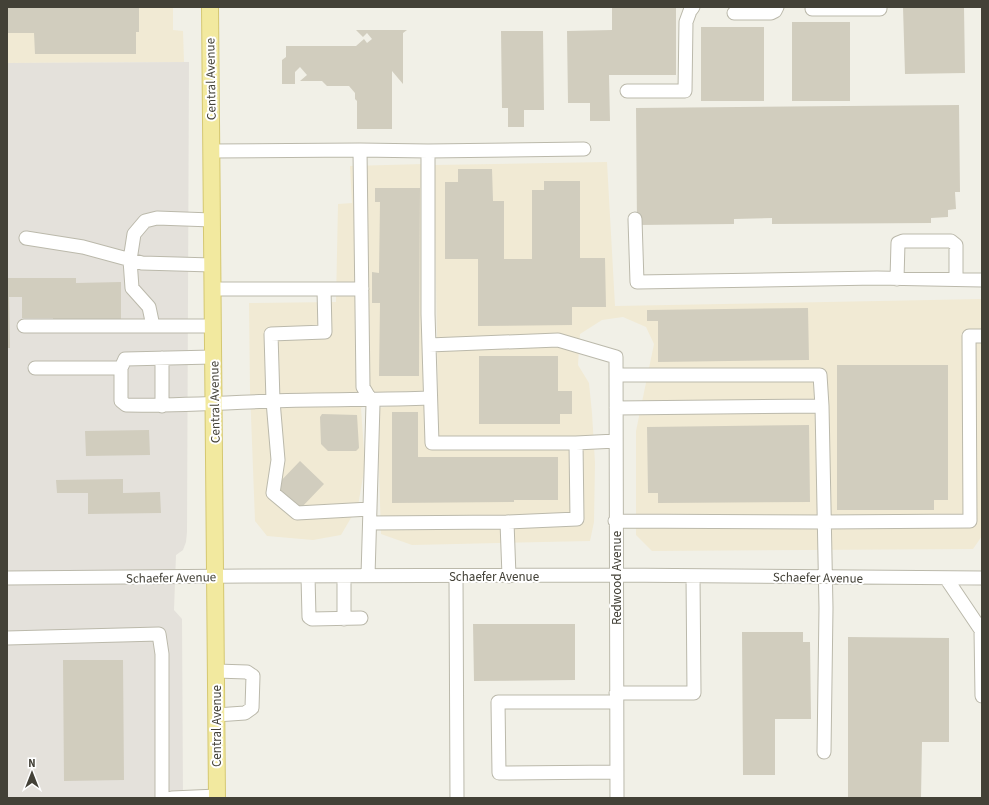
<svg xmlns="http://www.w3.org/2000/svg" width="989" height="805" font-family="'Source Sans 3',sans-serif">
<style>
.commercial{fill:#f1ead4}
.industrial{fill:#e4e1db}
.building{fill:#d1cdbe}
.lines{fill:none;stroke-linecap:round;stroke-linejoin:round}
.minor-casing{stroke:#bbb9ab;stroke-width:15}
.major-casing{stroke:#d5c871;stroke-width:18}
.minor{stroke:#fff;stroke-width:13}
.major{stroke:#f2e99f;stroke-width:16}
.labels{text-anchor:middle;stroke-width:4;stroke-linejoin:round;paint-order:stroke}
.street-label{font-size:13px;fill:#434137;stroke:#fff}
</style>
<rect width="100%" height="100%" fill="#f1f0e7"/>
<!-- commercial -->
<path class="commercial" d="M 7,7 L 173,7 L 173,30 L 183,31 L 184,62 L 7,63 Z
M 607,162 L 615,306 L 982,299 L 982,536 L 973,549 L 652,551 L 636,535 L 636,431 L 654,344 L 646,327 L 623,317 L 602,320 L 580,334 L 578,365 L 589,383 L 592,413 L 595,463 L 594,522 L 590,541 L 412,545 L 381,534 L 377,408 L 438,400 L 434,165 Z
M 424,164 L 426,391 L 383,392 L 361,408 L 365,465 L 358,506 L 341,535 L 313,540 L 267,536 L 255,521 L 250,390 L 249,303 L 336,302 L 338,204 L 352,203 L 350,166 Z"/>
<!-- industrial -->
<path class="industrial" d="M 189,62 L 187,532 L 186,542 L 183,550 L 176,555 L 174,610 L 182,619 L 183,798 L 7,798 L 7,63 Z"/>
<!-- building -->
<path class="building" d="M 7,7 L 139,7 L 139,32 L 136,32 L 136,54 L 35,54 L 34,33 L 7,33 Z
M 612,7 L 676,7 L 676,75 L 609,75 L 610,121 L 590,121 L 590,103 L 568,103 L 567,31 L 612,30 Z
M 903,7 L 964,7 L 965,73 L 905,74 Z
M 792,22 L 850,22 L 850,101 L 792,101 Z
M 701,27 L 764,27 L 764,101 L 701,101 Z
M 356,30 L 407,30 L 403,33 L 403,84 L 392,71 L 392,129 L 357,129 L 357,101 L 355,99 L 355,93 L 349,86 L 327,86 L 322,81 L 300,81 L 307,75 L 300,67 L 295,72 L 295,84 L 282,84 L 282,60 L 286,57 L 286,46 L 356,46 L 364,39 L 367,43 L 372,39 L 367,33 L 363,37 Z
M 501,31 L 543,31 L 544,110 L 524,110 L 524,127 L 508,127 L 508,108 L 502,108 Z
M 959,105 L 960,192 L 955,192 L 956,209 L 948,210 L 948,217 L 931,218 L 931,223 L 772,224 L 772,218 L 734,219 L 734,224 L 637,225 L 636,108 Z
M 458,169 L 492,169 L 493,201 L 504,201 L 504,259 L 532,259 L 532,190 L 544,190 L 544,181 L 580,181 L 580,258 L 605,258 L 606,307 L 572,307 L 572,325 L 478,326 L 478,259 L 445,259 L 445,182 L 458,182 Z
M 375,188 L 420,188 L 419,376 L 379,376 L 380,303 L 372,303 L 372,272 L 379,273 L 380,202 L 375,202 Z
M 7,278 L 76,278 L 76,283 L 121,282 L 121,323 L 53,323 L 53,318 L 22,318 L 22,297 L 9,297 L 10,348 L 7,348 Z
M 808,308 L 809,360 L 658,362 L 658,321 L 647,321 L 647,310 Z
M 479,356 L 558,356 L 558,391 L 572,391 L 572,414 L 560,414 L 560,424 L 479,424 Z
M 837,365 L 948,365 L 948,500 L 934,500 L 934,510 L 837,510 Z
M 392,412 L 418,412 L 418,457 L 558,457 L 558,500 L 514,500 L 514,502 L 392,503 Z
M 322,414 L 357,415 L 359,448 L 356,451 L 328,451 L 321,444 L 320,417 Z
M 809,425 L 810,502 L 658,503 L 658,493 L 648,493 L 647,427 Z
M 149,430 L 150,455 L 86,456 L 85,431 Z
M 300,461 L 324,484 L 300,509 L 276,486 Z
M 123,479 L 123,493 L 160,492 L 161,513 L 88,514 L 88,493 L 57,493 L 56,480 Z
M 473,624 L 575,624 L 575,680 L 474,681 Z
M 742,632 L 803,632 L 803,642 L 810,642 L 811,719 L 775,719 L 775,775 L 743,775 Z
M 848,637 L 949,638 L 949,742 L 922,742 L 921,798 L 848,798 Z
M 63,660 L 123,660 L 124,780 L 64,781 Z"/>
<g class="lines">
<defs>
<path id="minor" d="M 812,9 L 880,9 L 880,7
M 734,13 L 771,13 L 775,11 L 777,7
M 627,91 L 685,91 L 686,22 L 690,11 L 693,7
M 360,150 L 428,151 L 584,149
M 211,151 L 360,150 L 363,387 L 373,404 L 368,576
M 428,151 L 428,314 L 432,443 L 576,443 L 577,519 L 507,522 L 509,576
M 635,219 L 637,282 L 877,278 L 982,280
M 26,238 L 83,247 L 142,263 L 212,265
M 897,279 L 898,243 L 903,241 L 951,241 L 956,245 L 956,279
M 212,289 L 362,289
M 324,289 L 325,332 L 271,334 L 273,401 L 278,460 L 273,493 L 297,513 L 370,509
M 24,326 L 213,326
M 153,326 L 149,307 L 132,288 L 130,260 L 134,234 L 145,221 L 157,218 L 212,220
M 429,345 L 558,340 L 616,357 L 617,798
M 213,357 L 125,359 L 121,368 L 121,401 L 126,405 C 175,406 223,403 272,401 C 325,399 378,400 430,398
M 162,358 L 162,406
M 35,368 L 121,368
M 616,375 L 820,375 L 822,406
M 616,408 L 822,406 L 826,608 L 824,752
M 576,443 L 616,441
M 615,521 L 824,522 L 970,521 L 969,336 L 982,336
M 370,523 L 507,522
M 308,576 L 309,617 L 312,619 L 361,618
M 344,576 L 344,619
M 456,576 L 457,798
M 7,578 L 247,576 L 615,575 L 982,578
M 946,578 L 981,630
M 982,626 L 981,630 L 982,696
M 7,638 L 159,634 L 162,654 L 162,798
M 216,671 L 247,672 L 253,676 L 252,708 L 245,713 L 216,715
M 616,693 L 694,693 L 693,576
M 616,702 L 498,702 L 499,773 L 617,772
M 172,798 L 217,796"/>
<path id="major" d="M 210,7 L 217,798"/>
</defs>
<!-- minor casing -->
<use href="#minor" class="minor-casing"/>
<!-- major casing -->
<use href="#major" class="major-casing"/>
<!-- minor -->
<use href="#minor" class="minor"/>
<!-- major -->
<use href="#major" class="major"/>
</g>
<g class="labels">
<!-- street labels -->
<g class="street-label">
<text transform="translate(210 79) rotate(-91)" y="5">Central Avenue</text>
<text transform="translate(214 402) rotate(-91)" y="5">Central Avenue</text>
<text x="494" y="581">Schaefer Avenue</text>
<text transform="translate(171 577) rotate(-1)" y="5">Schaefer Avenue</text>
<text transform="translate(818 577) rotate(1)" y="5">Schaefer Avenue</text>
<text transform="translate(616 578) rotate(-90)" y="5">Redwood Avenue</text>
<text transform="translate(216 726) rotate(-90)" y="5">Central Avenue</text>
</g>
</g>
<!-- border -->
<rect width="989" height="805" fill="none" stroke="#434137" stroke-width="16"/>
<!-- north arrow -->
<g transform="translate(32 773)" stroke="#ffffff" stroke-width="3" paint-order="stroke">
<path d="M0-3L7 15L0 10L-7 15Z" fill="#434137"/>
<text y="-6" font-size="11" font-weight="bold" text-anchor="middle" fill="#434137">N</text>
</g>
</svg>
